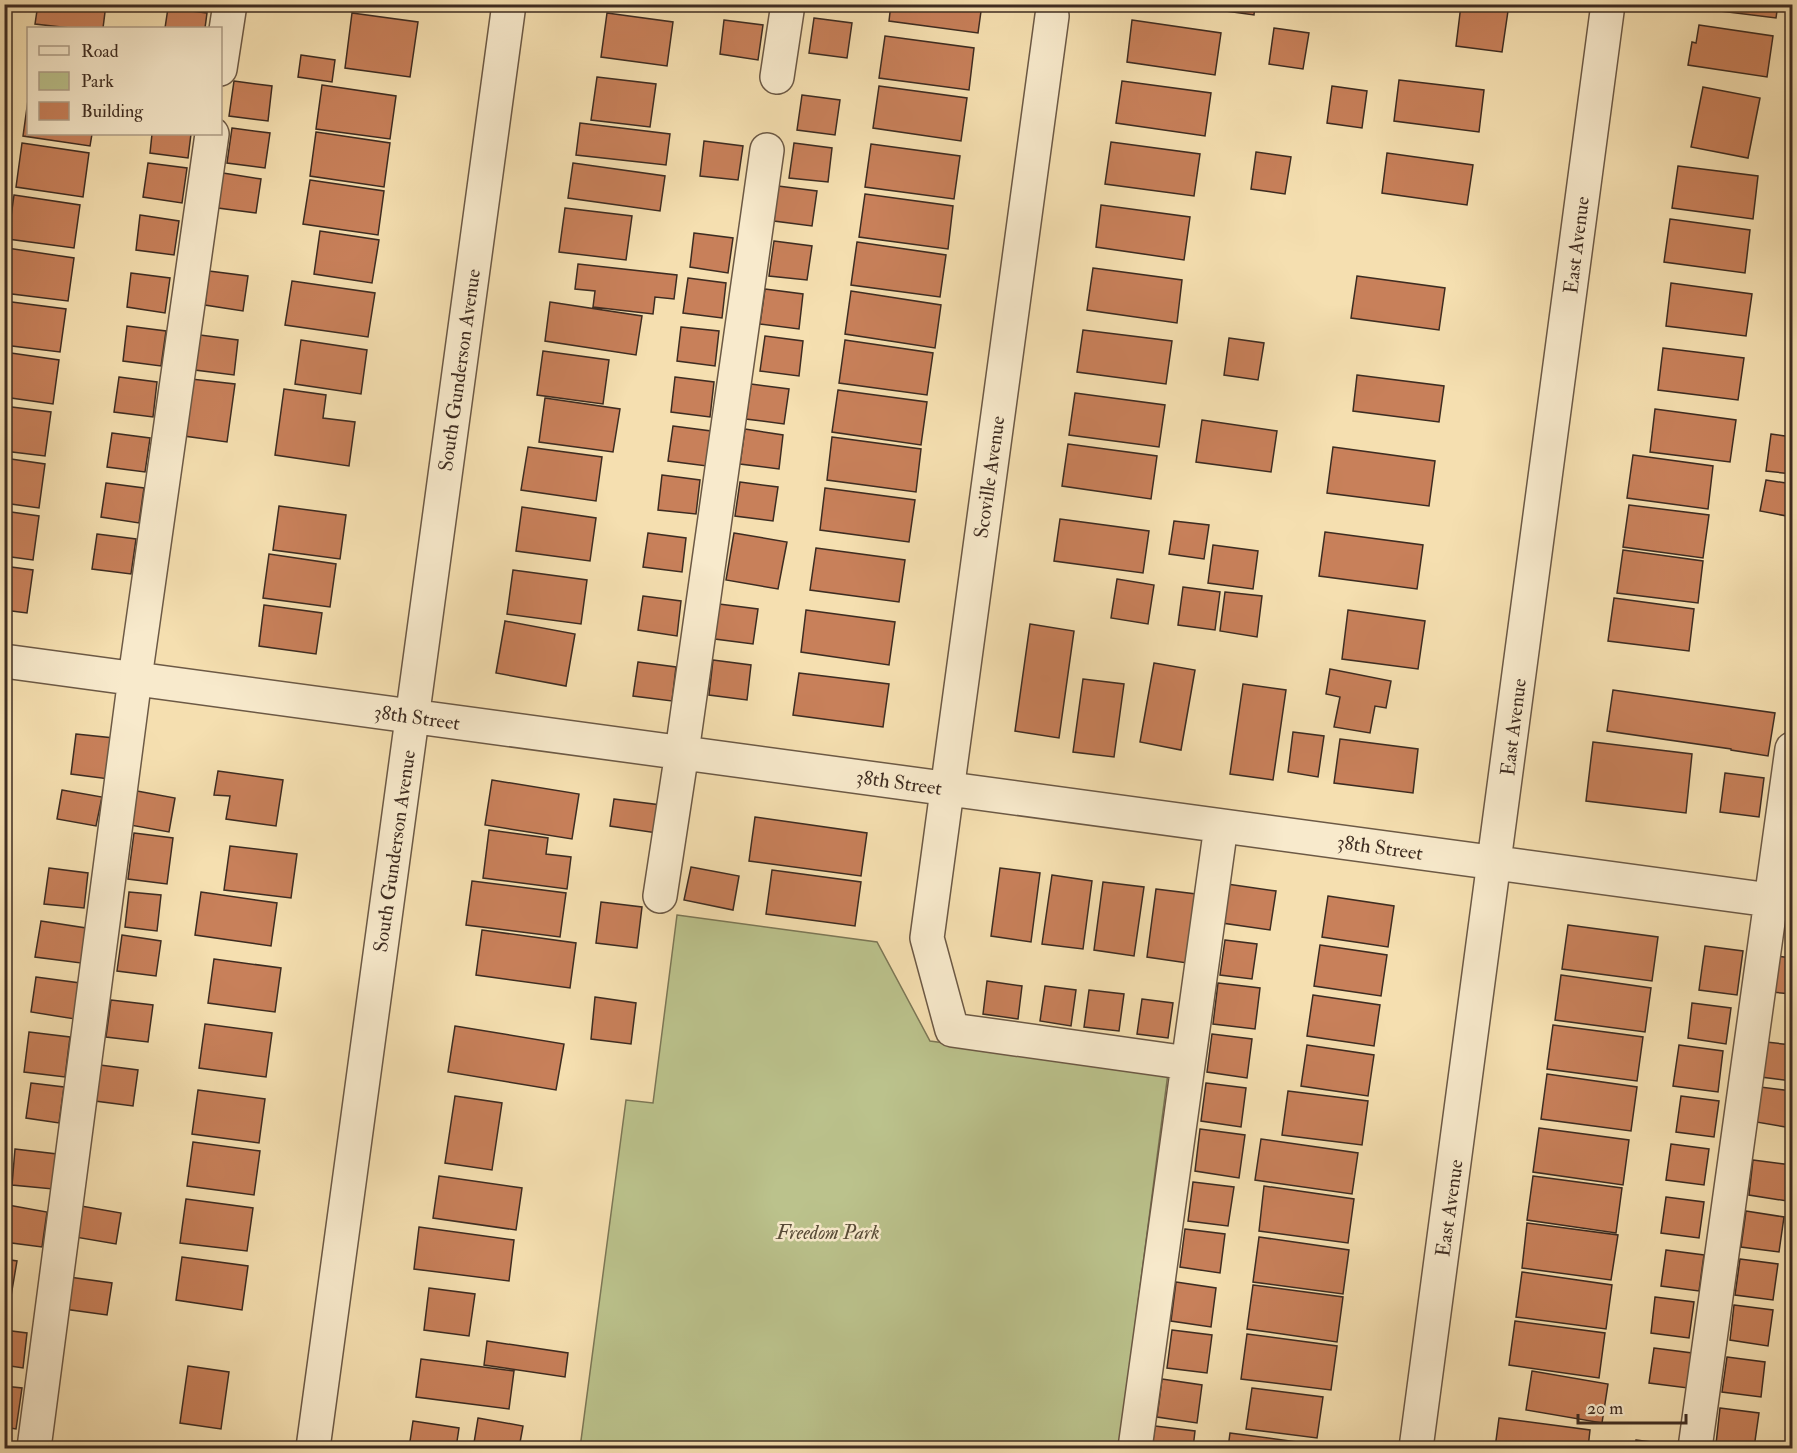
<svg xmlns="http://www.w3.org/2000/svg" width="1797" height="1453" font-family="'IM FELL Double Pica',serif">
<style>
.green{fill:#bbc28c;stroke:#7c7756;stroke-width:1.5}
.building{fill:#c8805a;stroke:#3e2c21;stroke-width:1.5}
.lines{fill:none;stroke-linecap:round;stroke-linejoin:round}
.minor-casing{stroke:#6c5945;stroke-width:36}
.minor{stroke:#f8eacc;stroke-width:33}
.labels{text-anchor:middle;stroke-width:5;stroke-linejoin:round;paint-order:stroke}
.street-label{font-size:20px;fill:#3e2c21;stroke:#f8eacc}
.park-label{font-size:20px;font-style:italic;fill:#574a36;stroke:#f8eacc}
</style>
<rect width="100%" height="100%" fill="#f5dfb0"/>
<filter id="stains"><feTurbulence type="fractalNoise" baseFrequency=".00333" numOctaves="4"/><feColorMatrix values="0 0 0 0 .2 0 0 0 0 .09 0 0 0 0 .02 0 0 0 .5 -.17"/></filter>
<radialGradient id="worn" r=".72"><stop offset=".6" stop-color="#630" stop-opacity="0"/><stop offset="1" stop-color="#630" stop-opacity=".3"/></radialGradient>
<!-- green -->
<path class="green" d="M 677,915 L 877,942 L 930,1041 L 1168,1073 L 1119,1448 L 580,1448 L 626,1100 L 653,1103 Z"/>
<!-- building -->
<path class="building" d="M 38,4 L 106,4 L 103,28 L 70,28 L 35,24 Z
M 812,4 L 851,4 L 851,10 Z
M 891,4 L 982,4 L 978,33 L 889,21 Z
M 1220,4 L 1255,4 L 1254,15 L 1219,10 Z
M 1696,4 L 1778,4 L 1776,18 L 1696,8 Z
M 1461,5 L 1508,11 L 1502,52 L 1456,46 Z
M 168,8 L 207,13 L 205,28 L 165,28 Z
M 352,13 L 418,22 L 410,77 L 345,68 Z
M 607,13 L 673,22 L 667,66 L 601,57 Z
M 814,18 L 852,23 L 847,58 L 809,53 Z
M 724,20 L 763,25 L 758,60 L 720,54 Z
M 1132,20 L 1221,33 L 1215,75 L 1127,62 Z
M 1699,25 L 1773,36 L 1767,77 L 1688,65 L 1692,42 L 1696,43 Z
M 1274,28 L 1309,33 L 1303,69 L 1269,64 Z
M 885,36 L 974,48 L 969,90 L 879,78 Z
M 301,55 L 335,60 L 332,82 L 298,77 Z
M 597,77 L 656,84 L 650,127 L 591,120 Z
M 1399,80 L 1484,90 L 1479,132 L 1394,121 Z
M 234,81 L 272,86 L 268,121 L 229,116 Z
M 1122,81 L 1211,93 L 1205,136 L 1116,123 Z
M 322,85 L 396,96 L 390,139 L 316,129 Z
M 879,86 L 967,98 L 961,141 L 873,128 Z
M 1332,86 L 1367,91 L 1362,128 L 1327,123 Z
M 1703,87 L 1760,98 L 1748,158 L 1691,147 Z
M 802,95 L 840,100 L 835,135 L 797,130 Z
M 28,100 L 28,134 L 92,134 L 90,146 L 23,136 Z
M 580,123 L 670,134 L 666,165 L 576,155 Z
M 232,128 L 270,133 L 265,168 L 227,163 Z
M 316,132 L 390,143 L 384,187 L 310,176 Z
M 152,134 L 191,134 L 188,158 L 150,153 Z
M 704,141 L 743,146 L 738,180 L 700,176 Z
M 1111,142 L 1200,154 L 1194,196 L 1105,184 Z
M 22,143 L 89,153 L 83,197 L 16,187 Z
M 794,143 L 832,148 L 828,182 L 789,178 Z
M 871,144 L 960,156 L 954,199 L 865,187 Z
M 1256,152 L 1291,157 L 1285,194 L 1251,189 Z
M 1387,153 L 1473,165 L 1467,205 L 1382,193 Z
M 148,163 L 187,168 L 182,203 L 143,197 Z
M 573,163 L 665,176 L 660,211 L 568,198 Z
M 1678,166 L 1758,176 L 1753,219 L 1672,208 Z
M 223,173 L 261,179 L 256,213 L 218,208 Z
M 310,180 L 384,191 L 378,235 L 303,224 Z
M 778,186 L 817,191 L 812,226 L 774,221 Z
M 865,194 L 953,206 L 948,249 L 859,237 Z
M 14,195 L 80,205 L 74,248 L 8,239 Z
M 1101,205 L 1190,217 L 1184,260 L 1096,247 Z
M 565,208 L 632,216 L 626,260 L 559,252 Z
M 140,215 L 179,221 L 174,255 L 136,250 Z
M 1670,219 L 1750,230 L 1745,273 L 1664,262 Z
M 320,231 L 379,240 L 372,283 L 314,274 Z
M 694,233 L 733,238 L 728,273 L 690,267 Z
M 774,241 L 812,246 L 807,280 L 769,276 Z
M 857,242 L 946,255 L 940,297 L 851,285 Z
M 7,248 L 74,258 L 68,301 L 4,293 L 4,265 Z
M 578,264 L 677,275 L 674,299 L 655,297 L 653,314 L 593,307 L 595,291 L 575,289 Z
M 1093,268 L 1182,280 L 1177,323 L 1087,310 Z
M 209,271 L 248,276 L 243,311 L 205,305 Z
M 131,273 L 170,278 L 165,313 L 127,307 Z
M 1357,276 L 1445,288 L 1439,330 L 1351,318 Z
M 688,278 L 726,283 L 722,318 L 683,313 Z
M 292,281 L 375,293 L 368,337 L 285,325 Z
M 1671,283 L 1752,294 L 1746,336 L 1666,326 Z
M 765,289 L 803,294 L 799,329 L 760,324 Z
M 851,291 L 941,305 L 935,348 L 845,334 Z
M 4,301 L 66,309 L 60,352 L 4,345 Z
M 550,302 L 642,316 L 636,355 L 545,341 Z
M 127,326 L 166,331 L 161,366 L 123,361 Z
M 681,327 L 719,331 L 715,366 L 677,361 Z
M 1083,330 L 1172,341 L 1166,384 L 1077,372 Z
M 200,335 L 238,340 L 234,375 L 195,370 Z
M 765,336 L 803,341 L 799,376 L 760,371 Z
M 1229,338 L 1264,343 L 1258,380 L 1224,375 Z
M 301,340 L 367,350 L 361,394 L 295,384 Z
M 845,340 L 933,353 L 927,395 L 839,383 Z
M 1663,348 L 1744,358 L 1738,400 L 1658,390 Z
M 543,351 L 609,360 L 603,404 L 537,395 Z
M 4,352 L 59,360 L 53,404 L 4,397 Z
M 1357,375 L 1444,386 L 1439,422 L 1353,411 Z
M 119,377 L 157,382 L 153,417 L 114,412 Z
M 675,377 L 714,382 L 710,417 L 671,412 Z
M 191,379 L 235,384 L 227,442 L 184,436 Z
M 751,384 L 789,389 L 784,424 L 746,419 Z
M 284,389 L 326,395 L 323,418 L 355,422 L 349,466 L 275,455 Z
M 838,390 L 927,402 L 921,445 L 832,432 Z
M 1075,393 L 1165,405 L 1159,447 L 1069,435 Z
M 545,398 L 620,409 L 613,452 L 539,442 Z
M 4,406 L 51,412 L 45,456 L 4,451 Z
M 1655,409 L 1736,420 L 1730,462 L 1650,452 Z
M 1202,420 L 1277,431 L 1271,472 L 1196,462 Z
M 673,426 L 711,431 L 707,466 L 668,461 Z
M 745,429 L 783,435 L 779,469 L 740,464 Z
M 112,433 L 150,438 L 145,472 L 107,467 Z
M 1771,434 L 1792,437 L 1792,474 L 1766,471 Z
M 832,437 L 921,449 L 916,492 L 827,480 Z
M 1068,444 L 1157,456 L 1151,499 L 1062,486 Z
M 528,447 L 602,457 L 596,501 L 521,490 Z
M 1333,447 L 1435,461 L 1429,506 L 1327,493 Z
M 1633,455 L 1713,466 L 1708,509 L 1627,498 Z
M 4,458 L 45,464 L 39,508 L 4,503 Z
M 662,475 L 700,480 L 696,514 L 658,510 Z
M 1766,480 L 1792,484 L 1792,517 L 1760,511 Z
M 740,482 L 778,487 L 773,521 L 735,516 Z
M 106,483 L 144,488 L 139,523 L 101,517 Z
M 825,488 L 915,500 L 909,542 L 820,530 Z
M 1629,505 L 1709,515 L 1703,558 L 1623,547 Z
M 279,506 L 346,515 L 340,559 L 273,550 Z
M 522,507 L 596,518 L 590,561 L 516,551 Z
M 4,511 L 39,516 L 33,560 L 4,556 Z
M 1060,519 L 1149,531 L 1143,573 L 1054,561 Z
M 1174,521 L 1209,525 L 1204,559 L 1169,554 Z
M 1325,532 L 1423,545 L 1417,589 L 1319,576 Z
M 648,533 L 686,538 L 682,572 L 643,567 Z
M 734,533 L 787,542 L 778,589 L 726,580 Z
M 97,534 L 136,539 L 131,574 L 92,569 Z
M 1213,545 L 1258,551 L 1253,589 L 1208,583 Z
M 816,548 L 905,560 L 899,602 L 810,590 Z
M 1623,550 L 1703,561 L 1698,603 L 1617,593 Z
M 269,554 L 336,564 L 330,607 L 263,598 Z
M 4,566 L 33,570 L 27,613 L 4,610 Z
M 513,570 L 587,580 L 581,624 L 507,614 Z
M 1117,579 L 1154,585 L 1148,624 L 1111,618 Z
M 1183,587 L 1220,592 L 1215,630 L 1178,625 Z
M 1225,592 L 1262,596 L 1257,637 L 1220,631 Z
M 643,596 L 681,601 L 677,636 L 638,630 Z
M 1614,598 L 1694,609 L 1689,651 L 1608,641 Z
M 719,604 L 758,609 L 753,644 L 715,639 Z
M 264,605 L 322,613 L 316,654 L 259,646 Z
M 806,610 L 895,622 L 889,665 L 801,652 Z
M 1348,610 L 1425,621 L 1418,669 L 1342,659 Z
M 505,621 L 575,634 L 566,686 L 496,673 Z
M 1030,624 L 1074,631 L 1059,738 L 1015,731 Z
M 713,660 L 751,665 L 747,700 L 709,695 Z
M 638,662 L 676,667 L 672,701 L 633,696 Z
M 1154,663 L 1195,670 L 1181,750 L 1140,742 Z
M 1330,669 L 1391,681 L 1386,708 L 1375,706 L 1370,733 L 1334,727 L 1340,697 L 1326,694 Z
M 799,673 L 889,684 L 883,727 L 793,715 Z
M 1083,679 L 1124,684 L 1114,757 L 1073,752 Z
M 1243,684 L 1286,690 L 1273,780 L 1230,774 Z
M 1613,690 L 1775,713 L 1768,756 L 1731,750 L 1731,749 L 1607,731 Z
M 4,728 L 10,728 L 4,771 Z
M 1293,732 L 1324,736 L 1318,777 L 1288,772 Z
M 76,734 L 114,738 L 109,779 L 71,774 Z
M 1340,739 L 1418,749 L 1413,793 L 1334,783 Z
M 1593,742 L 1692,754 L 1686,813 L 1586,801 Z
M 218,771 L 283,780 L 276,826 L 226,819 L 230,796 L 214,795 Z
M 1725,773 L 1764,778 L 1759,817 L 1720,812 Z
M 492,780 L 579,794 L 572,839 L 485,825 Z
M 62,790 L 102,797 L 96,826 L 57,819 Z
M 137,791 L 175,798 L 169,832 L 130,825 Z
M 614,799 L 661,805 L 657,833 L 610,826 Z
M 755,817 L 867,833 L 861,876 L 749,861 Z
M 489,830 L 548,838 L 546,854 L 571,857 L 567,889 L 483,878 Z
M 134,833 L 173,838 L 167,884 L 128,879 Z
M 230,846 L 297,854 L 291,898 L 224,890 Z
M 691,867 L 739,876 L 733,910 L 684,900 Z
M 49,868 L 88,873 L 84,908 L 44,904 Z
M 1000,868 L 1040,873 L 1031,942 L 991,936 Z
M 772,870 L 861,882 L 855,926 L 766,914 Z
M 1052,875 L 1092,881 L 1083,949 L 1042,944 Z
M 472,881 L 566,893 L 560,937 L 466,925 Z
M 1103,882 L 1144,887 L 1134,956 L 1094,950 Z
M 1227,884 L 1276,891 L 1270,930 L 1222,923 Z
M 1156,889 L 1196,894 L 1187,963 L 1147,957 Z
M 129,892 L 161,895 L 157,931 L 125,927 Z
M 201,892 L 277,903 L 271,946 L 195,935 Z
M 1328,896 L 1394,906 L 1388,947 L 1322,937 Z
M 601,902 L 642,907 L 637,948 L 596,943 Z
M 41,921 L 86,928 L 81,963 L 35,957 Z
M 1568,925 L 1658,937 L 1652,981 L 1562,969 Z
M 482,930 L 576,943 L 570,988 L 476,975 Z
M 122,935 L 161,941 L 156,976 L 117,971 Z
M 1225,940 L 1257,944 L 1252,979 L 1220,975 Z
M 1320,945 L 1387,955 L 1381,996 L 1314,986 Z
M 1705,946 L 1743,951 L 1737,995 L 1699,990 Z
M 1777,956 L 1792,958 L 1792,994 L 1771,992 Z
M 214,959 L 281,968 L 275,1012 L 208,1003 Z
M 1561,975 L 1651,988 L 1645,1032 L 1555,1020 Z
M 36,977 L 80,983 L 75,1019 L 31,1012 Z
M 987,981 L 1022,986 L 1018,1019 L 983,1014 Z
M 1218,983 L 1260,988 L 1255,1029 L 1213,1024 Z
M 1045,986 L 1076,990 L 1071,1026 L 1040,1021 Z
M 1089,990 L 1124,994 L 1119,1031 L 1084,1027 Z
M 1313,995 L 1380,1005 L 1374,1046 L 1307,1036 Z
M 595,997 L 636,1003 L 631,1044 L 591,1039 Z
M 1142,999 L 1173,1003 L 1168,1038 L 1137,1034 Z
M 111,1000 L 153,1005 L 148,1042 L 106,1037 Z
M 1692,1003 L 1731,1008 L 1726,1044 L 1688,1038 Z
M 205,1024 L 272,1033 L 266,1077 L 199,1068 Z
M 1553,1025 L 1643,1037 L 1637,1081 L 1547,1069 Z
M 455,1026 L 564,1044 L 556,1090 L 448,1072 Z
M 29,1032 L 70,1037 L 65,1077 L 24,1072 Z
M 1212,1034 L 1252,1039 L 1247,1078 L 1207,1072 Z
M 1766,1042 L 1792,1045 L 1792,1081 L 1761,1077 Z
M 1307,1045 L 1374,1055 L 1368,1096 L 1301,1086 Z
M 1679,1045 L 1723,1051 L 1718,1092 L 1673,1086 Z
M 100,1065 L 138,1070 L 133,1106 L 95,1101 Z
M 1547,1074 L 1637,1087 L 1631,1131 L 1541,1119 Z
M 31,1083 L 64,1087 L 59,1123 L 26,1118 Z
M 1206,1083 L 1246,1088 L 1241,1127 L 1201,1121 Z
M 1760,1087 L 1792,1091 L 1792,1128 L 1756,1122 Z
M 198,1090 L 265,1099 L 259,1143 L 192,1134 Z
M 1288,1091 L 1368,1101 L 1362,1145 L 1282,1135 Z
M 455,1096 L 502,1103 L 492,1170 L 445,1163 Z
M 1681,1096 L 1719,1101 L 1714,1137 L 1676,1132 Z
M 1539,1128 L 1629,1140 L 1623,1185 L 1533,1172 Z
M 1200,1129 L 1245,1135 L 1239,1178 L 1195,1171 Z
M 1261,1139 L 1358,1153 L 1352,1194 L 1255,1180 Z
M 193,1142 L 260,1151 L 254,1195 L 187,1186 Z
M 1671,1144 L 1709,1149 L 1704,1185 L 1666,1180 Z
M 15,1149 L 57,1154 L 53,1189 L 12,1185 Z
M 1753,1160 L 1792,1165 L 1787,1201 L 1749,1195 Z
M 439,1176 L 522,1188 L 516,1230 L 433,1218 Z
M 1533,1176 L 1622,1188 L 1616,1233 L 1527,1220 Z
M 1193,1182 L 1234,1187 L 1228,1226 L 1188,1221 Z
M 1264,1186 L 1354,1199 L 1348,1243 L 1259,1231 Z
M 1666,1197 L 1704,1202 L 1699,1238 L 1661,1233 Z
M 186,1199 L 253,1208 L 247,1251 L 180,1243 Z
M 8,1205 L 47,1212 L 42,1247 L 4,1242 L 4,1228 Z
M 81,1206 L 121,1213 L 116,1244 L 75,1237 Z
M 1746,1211 L 1784,1217 L 1779,1252 L 1741,1247 Z
M 1527,1223 L 1618,1235 L 1611,1280 L 1522,1268 Z
M 419,1227 L 514,1240 L 509,1281 L 414,1269 Z
M 1185,1229 L 1225,1234 L 1220,1273 L 1180,1267 Z
M 1259,1237 L 1349,1250 L 1343,1294 L 1253,1282 Z
M 1666,1250 L 1704,1255 L 1699,1291 L 1661,1286 Z
M 182,1257 L 248,1266 L 242,1310 L 176,1300 Z
M 4,1259 L 17,1261 L 10,1302 L 4,1301 Z
M 1740,1259 L 1778,1264 L 1773,1300 L 1735,1295 Z
M 1522,1272 L 1612,1285 L 1606,1329 L 1516,1317 Z
M 69,1277 L 112,1283 L 107,1315 L 64,1309 Z
M 1176,1282 L 1216,1288 L 1211,1327 L 1171,1321 Z
M 1253,1285 L 1343,1297 L 1337,1342 L 1247,1329 Z
M 429,1288 L 475,1294 L 469,1336 L 424,1330 Z
M 1655,1297 L 1694,1302 L 1689,1338 L 1651,1333 Z
M 1734,1305 L 1773,1310 L 1768,1346 L 1730,1340 Z
M 1515,1321 L 1605,1333 L 1599,1378 L 1509,1365 Z
M 4,1330 L 27,1333 L 23,1368 L 4,1365 Z
M 1172,1330 L 1212,1335 L 1207,1373 L 1167,1368 Z
M 1247,1334 L 1337,1346 L 1331,1390 L 1241,1379 Z
M 487,1341 L 568,1353 L 565,1377 L 484,1365 Z
M 1654,1348 L 1692,1353 L 1688,1388 L 1649,1383 Z
M 1727,1357 L 1765,1362 L 1761,1397 L 1722,1392 Z
M 421,1359 L 514,1371 L 509,1409 L 416,1397 Z
M 188,1366 L 229,1372 L 221,1429 L 180,1423 Z
M 1532,1371 L 1608,1384 L 1602,1423 L 1526,1410 Z
M 1162,1379 L 1202,1385 L 1197,1423 L 1157,1417 Z
M 4,1386 L 22,1388 L 16,1429 L 4,1427 Z
M 1252,1388 L 1323,1397 L 1317,1438 L 1246,1429 Z
M 1720,1408 L 1759,1413 L 1754,1448 L 1716,1444 Z
M 478,1418 L 523,1426 L 519,1448 L 504,1448 L 474,1443 Z
M 1499,1418 L 1590,1430 L 1588,1448 L 1495,1448 Z
M 413,1421 L 459,1428 L 456,1448 L 461,1448 L 409,1448 Z
M 1155,1426 L 1195,1431 L 1193,1448 L 1152,1448 Z
M 1230,1433 L 1320,1445 L 1319,1448 L 1228,1448 Z
M 1636,1440 L 1674,1445 L 1674,1448 L 1635,1448 Z
M 4,1442 L 16,1443 L 15,1448 L 4,1448 Z"/>
<g class="lines">
<defs>
<path id="minor" d="M 1052,16 L 927,938 L 952,1030 L 1188,1063
M 220,69 L 230,4
M 777,77 L 788,4
M 4,661 L 1792,903
M 660,896 L 682,752 L 767,150
M 34,1448 L 135,678 L 212,134
M 313,1448 L 509,4
M 1135,1448 L 1221,826
M 1416,1448 L 1608,4
M 1695,1448 L 1792,749"/>
</defs>
<!-- minor casing -->
<use href="#minor" class="minor-casing"/>
<!-- minor -->
<use href="#minor" class="minor"/>
</g>
<g class="labels">
<!-- street labels -->
<g class="street-label">
<text transform="translate(1576 245) rotate(-83)" y="7">East Avenue</text>
<text transform="translate(459 370) rotate(-82)" y="7">South Gunderson Avenue</text>
<text transform="translate(989 477) rotate(-82)" y="7">Scoville Avenue</text>
<text transform="translate(417 717) rotate(8)" y="7">38th Street</text>
<text transform="translate(1513 727) rotate(-83)" y="7">East Avenue</text>
<text transform="translate(899 782) rotate(8)" y="7">38th Street</text>
<text transform="translate(1380 847) rotate(8)" y="7">38th Street</text>
<text transform="translate(394 851) rotate(-82)" y="7">South Gunderson Avenue</text>
<text transform="translate(1449 1208) rotate(-82)" y="7">East Avenue</text>
</g>
<!-- park labels -->
<g class="park-label">
<text x="828" y="1239">Freedom Park</text>
</g>
</g>
<!-- margin -->
<rect width="1797" height="1453" fill="none" stroke="#f5dfb0" stroke-width="24"/>
<rect x="6" y="6" width="1785" height="1441" fill="none" stroke="#3e2c21" stroke-width="3"/>
<rect x="12" y="12" width="1773" height="1429" fill="none" stroke="#3e2c21" stroke-width="1.5"/>
<!-- legend -->
<rect x="27" y="27" width="195" height="108" fill="#f8eacc" stroke="#ae9e88" stroke-width="1.5"/>
<rect x="39" y="46" width="30" height="9" fill="#f8eacc" stroke="#ae9e88" stroke-width="1.5"/>
<text x="81" y="57" font-size="18" fill="#3e2c21">Road</text>
<rect x="39" y="72" width="30" height="18" fill="#bbc28c" stroke="#ae9e88" stroke-width="1.5"/>
<text x="81" y="87" font-size="18" fill="#3e2c21">Park</text>
<rect x="39" y="102" width="30" height="18" fill="#c8805a" stroke="#ae9e88" stroke-width="1.5"/>
<text x="81" y="117" font-size="18" fill="#3e2c21">Building</text>
<!-- scale -->
<path d="M1578 1414v9h108v-9" fill="none" stroke="#3e2c21" stroke-width="3"/>
<text x="1587" y="1414" font-size="18" fill="#3e2c21" stroke="#f8eacc" stroke-width="4.5" paint-order="stroke">20 m</text>
<rect width="100%" height="100%" filter="url(#stains)"/>
<rect width="100%" height="100%" fill="url(#worn)"/>
</svg>
